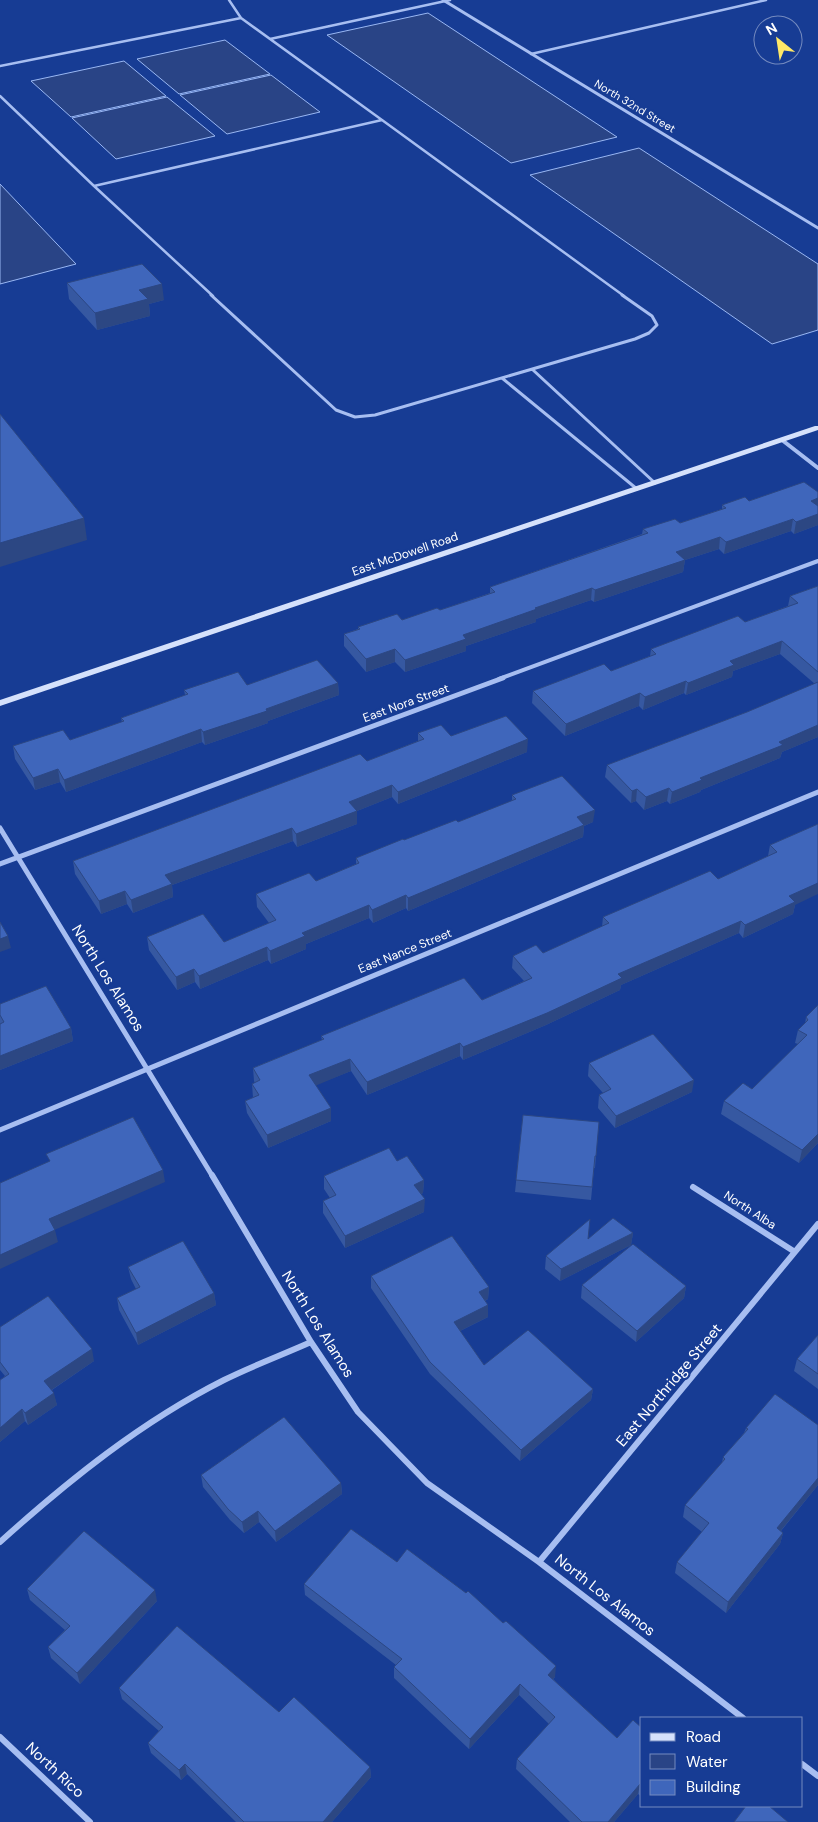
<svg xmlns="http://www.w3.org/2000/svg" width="818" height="1822" font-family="'DM Sans',sans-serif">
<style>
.water{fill:#294486;stroke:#99b7f3}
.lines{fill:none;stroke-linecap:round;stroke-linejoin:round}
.service-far1{stroke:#a7bef1;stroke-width:2.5}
.service{stroke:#a7bef1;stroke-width:3}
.minor-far3{stroke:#a7bef1;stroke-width:3}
.minor-far2{stroke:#a7bef1;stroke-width:4}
.minor-far1{stroke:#a7bef1;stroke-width:5}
.minor{stroke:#a7bef1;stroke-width:6}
.secondary{fill:#d5e1fb;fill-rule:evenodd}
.wall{fill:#3658a1}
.shaded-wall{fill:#2c4783}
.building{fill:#3f66bb;stroke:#2c4783}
.labels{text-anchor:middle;stroke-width:4.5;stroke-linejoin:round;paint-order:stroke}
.far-street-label{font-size:11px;fill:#fff;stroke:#173c94}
.street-label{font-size:12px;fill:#fff;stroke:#173c94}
.near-street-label{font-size:15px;fill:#fff;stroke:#173c94}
</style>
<rect width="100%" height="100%" fill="#173c94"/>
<!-- water -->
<path class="water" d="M 428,13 L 617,137 L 511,163 L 327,35 Z
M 225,40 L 270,74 L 179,94 L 137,59 Z
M 124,61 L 166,96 L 71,117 L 31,81 Z
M 271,75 L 320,112 L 227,134 L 180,95 Z
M 167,97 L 215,136 L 116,159 L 72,118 Z
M 639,148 L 818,264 L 818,330 L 772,344 L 530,175 Z
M 0,184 L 76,264 L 0,284 Z"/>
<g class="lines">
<!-- service-far1 -->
<path class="service-far1" d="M 229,0 L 241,18 L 382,120
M 270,39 L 450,0
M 531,54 L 766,0
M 0,66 L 241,18
M 0,96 L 94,186
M 382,120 L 624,296
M 213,296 L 94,186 L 382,120"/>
<!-- service -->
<path class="service" d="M 211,295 L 336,410 L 355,417 L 375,415 L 635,339 L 649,333 L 657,325 L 652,316 L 622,295
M 533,370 L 655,483
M 502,378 L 637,489"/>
<!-- minor-far3 -->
<path class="minor-far3" d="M 443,0 L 818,228"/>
<!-- minor-far2 -->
<path class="minor-far2" d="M 782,440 L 818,468
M 499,679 L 818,561"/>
<!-- minor-far1 -->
<path class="minor-far1" d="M 0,828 L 213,1177
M 0,864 L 503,678
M 0,1130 L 818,792"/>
<!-- minor -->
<path class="minor" d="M 212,1175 L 311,1342 L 358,1412 L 427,1483 L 539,1562 L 743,1718
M 693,1187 L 795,1252
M 0,1542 C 69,1480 141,1422 224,1380 C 252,1366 282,1355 311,1342
M 539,1562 L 818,1224
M 0,1737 L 90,1822
M 802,1764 L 818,1776"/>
<!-- secondary -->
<path class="secondary" d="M 815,426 L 818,426 L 818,430 L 0,706 L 0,700 Z"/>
</g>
<!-- wall -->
<path class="wall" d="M 67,283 L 164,300 L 149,304 L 150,316 L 97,330 L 69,299 Z
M 818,492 L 818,525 L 794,534 L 791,531 L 724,554 L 719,549 L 685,560 L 683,572 L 594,602 L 591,600 L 536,619 L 536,622 L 466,646 L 466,651 L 405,672 L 395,662 L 366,672 L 344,646 L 344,634 L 358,629 L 358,627 L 402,620 L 440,610 L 490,593 L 490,587 L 642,534 L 643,529 L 680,523 L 722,509 L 722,505 Z
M 818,586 L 818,737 L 782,752 L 780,758 L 701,790 L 700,792 L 670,804 L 667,801 L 644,810 L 636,801 L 631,803 L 605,777 L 607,765 L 747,712 L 815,684 L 780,654 L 733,671 L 732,677 L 686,695 L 684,693 L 643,710 L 639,706 L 565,736 L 532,703 L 533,691 L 611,671 L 650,656 L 651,649 L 745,622 L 788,606 L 790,596 Z
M 338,683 L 339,695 L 268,721 L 268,723 L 205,745 L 202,742 L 66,792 L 60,782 L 35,790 L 15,759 L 13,746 L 70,740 L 122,722 L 121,718 L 185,695 L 184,690 L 247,685 Z
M 418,733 L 451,736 L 527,752 L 398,804 L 392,797 L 357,811 L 357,824 L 297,847 L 293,841 L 172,885 L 173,897 L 133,913 L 127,904 L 101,914 L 75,874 L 73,861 L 367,761 L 418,741 Z
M 512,795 L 593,822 L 584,826 L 583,837 L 408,911 L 406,908 L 373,923 L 369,918 L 306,944 L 306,949 L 271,964 L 268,960 L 200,989 L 195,982 L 177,990 L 149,950 L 147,937 L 224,942 L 269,923 L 257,907 L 256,894 L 316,881 L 356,864 L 356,858 L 404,840 L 458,822 L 512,801 Z
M 818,824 L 795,905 L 793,914 L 743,938 L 739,933 L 621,985 L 620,990 L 546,1025 L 463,1060 L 460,1056 L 367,1095 L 351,1071 L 315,1085 L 331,1108 L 331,1121 L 268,1148 L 247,1113 L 245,1101 L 253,1098 L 252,1084 L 255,1083 L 254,1081 L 253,1068 L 322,1040 L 321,1036 L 482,1000 L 524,981 L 512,968 L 513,956 L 543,953 L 602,927 L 603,917 L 718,879 L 768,856 L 770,845 Z
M 0,1004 L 71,1028 L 73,1041 L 0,1070 Z
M 818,1005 L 818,1143 L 799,1163 L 721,1114 L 724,1101 L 752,1089 L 798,1044 L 795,1043 L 798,1030 L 805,1024 L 806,1017 Z
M 589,1063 L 692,1092 L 615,1128 L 598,1108 L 599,1095 L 603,1093 L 588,1076 Z
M 523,1115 L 596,1156 L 595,1168 L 594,1168 L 591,1200 L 515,1192 Z
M 397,1161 L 424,1180 L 423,1193 L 421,1194 L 424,1212 L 345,1248 L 323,1213 L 323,1201 L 330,1198 L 324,1189 L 324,1176 Z
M 633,1233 L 631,1245 L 560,1281 L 545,1269 L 546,1256 L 588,1239 Z
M 128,1267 L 214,1293 L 216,1305 L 138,1345 L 119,1310 L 117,1298 L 136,1289 L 131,1279 Z
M 371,1276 L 489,1287 L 488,1299 L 485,1301 L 488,1317 L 460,1331 L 484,1365 L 593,1389 L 591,1400 L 520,1461 L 430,1374 L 371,1288 Z
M 582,1285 L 686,1286 L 684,1298 L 636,1342 L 581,1298 Z
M 0,1327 L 94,1361 L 52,1390 L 57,1405 L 28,1425 L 25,1421 L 0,1442 L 0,1380 L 5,1376 L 0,1370 Z
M 818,1335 L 818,1389 L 794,1371 L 797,1359 Z
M 818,1425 L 818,1485 L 781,1531 L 783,1533 L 780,1544 L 726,1613 L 675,1573 L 677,1562 L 702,1532 L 683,1517 L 685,1505 L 722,1463 L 723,1457 L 744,1433 L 746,1428 Z
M 201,1475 L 341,1483 L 342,1494 L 276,1542 L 259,1522 L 244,1533 L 230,1520 L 203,1487 Z
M 397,1562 L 555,1677 L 553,1679 L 617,1738 L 642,1728 L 642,1797 L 638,1794 L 614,1822 L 570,1822 L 516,1769 L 517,1759 L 549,1724 L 519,1695 L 469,1749 L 394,1678 L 394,1667 L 396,1665 L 305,1595 L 304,1584 Z
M 27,1589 L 157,1601 L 80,1684 L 51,1658 L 48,1647 L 65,1630 L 30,1600 Z
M 119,1688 L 279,1712 L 370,1767 L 371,1777 L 332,1822 L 236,1822 L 187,1774 L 181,1780 L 151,1753 L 148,1743 L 159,1731 L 122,1699 Z"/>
<!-- shaded-wall -->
<path class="shaded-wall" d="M 162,284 L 164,300 L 149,304 L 150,316 L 97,330 L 95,313 L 139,290 Z
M 818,498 L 818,510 L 811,501 Z
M 818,514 L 818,525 L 794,534 L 796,522 Z
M 84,518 L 87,540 L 0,567 L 0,543 Z
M 793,519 L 791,531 L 724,554 L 726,542 Z
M 720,537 L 719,549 L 685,560 L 683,572 L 594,602 L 595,590 L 676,552 Z
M 592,588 L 591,600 L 536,619 L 536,622 L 466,646 L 466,651 L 405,672 L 405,660 L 463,635 L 535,608 Z
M 782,641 L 780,654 L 733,671 L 732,677 L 686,695 L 688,683 L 730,661 Z
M 395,649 L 395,662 L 366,672 L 366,659 Z
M 686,681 L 684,693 L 643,710 L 645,697 Z
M 338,683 L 339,695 L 268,721 L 268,723 L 205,745 L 203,732 Z
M 640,693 L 639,706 L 565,736 L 566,724 Z
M 818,725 L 818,737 L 782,752 L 780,758 L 701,790 L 700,792 L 670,804 L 672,792 L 700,778 L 779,742 Z
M 201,729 L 202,742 L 66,792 L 64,780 Z
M 528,739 L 527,752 L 398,804 L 398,792 Z
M 58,769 L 60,782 L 35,790 L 33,778 Z
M 392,785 L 392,797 L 357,811 L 357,824 L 297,847 L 296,834 L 349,802 Z
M 669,788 L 667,801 L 644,810 L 646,797 Z
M 637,789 L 636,801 L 631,803 L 632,791 Z
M 595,810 L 593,822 L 584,826 L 583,837 L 408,911 L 408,898 L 577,817 Z
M 292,828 L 293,841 L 172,885 L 173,897 L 133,913 L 131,900 L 165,875 Z
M 818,883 L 818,894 L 795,905 L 793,914 L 743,938 L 745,925 L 789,896 Z
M 125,891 L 127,904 L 101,914 L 99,901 Z
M 406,895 L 406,908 L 373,923 L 372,910 Z
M 369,905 L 369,918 L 306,944 L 306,949 L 271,964 L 270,951 L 302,933 Z
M 741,921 L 739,933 L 621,985 L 620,990 L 546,1025 L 463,1060 L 463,1047 L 618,974 Z
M 8,936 L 11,948 L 0,952 L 0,939 Z
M 267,947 L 268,960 L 200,989 L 199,976 Z
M 194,969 L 195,982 L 177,990 L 176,977 Z
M 71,1028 L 73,1041 L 0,1070 L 0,1056 Z
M 460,1043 L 460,1056 L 367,1095 L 367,1082 Z
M 350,1059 L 351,1071 L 310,1088 L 309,1075 Z
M 694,1080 L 692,1092 L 615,1128 L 616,1116 Z
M 331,1108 L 331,1121 L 268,1148 L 267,1135 Z
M 818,1134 L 818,1143 L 799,1163 L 802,1150 Z
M 163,1170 L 165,1182 L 52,1231 L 49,1219 Z
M 424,1180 L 423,1193 L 414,1197 L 414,1185 Z
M 425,1199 L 424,1212 L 345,1248 L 345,1236 Z
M 55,1230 L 58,1242 L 0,1269 L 0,1255 Z
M 633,1233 L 631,1245 L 560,1281 L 561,1269 Z
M 686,1286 L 684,1298 L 636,1342 L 637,1331 Z
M 489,1287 L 488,1299 L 478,1304 L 479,1292 Z
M 214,1293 L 216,1305 L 138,1345 L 136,1333 Z
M 488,1305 L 488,1317 L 454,1334 L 454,1322 Z
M 92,1349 L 94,1361 L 47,1393 L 44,1381 Z
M 593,1389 L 591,1400 L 520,1461 L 521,1450 Z
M 54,1393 L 57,1405 L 28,1425 L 25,1413 Z
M 22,1409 L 25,1421 L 0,1442 L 0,1428 Z
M 818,1478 L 818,1485 L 774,1539 L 777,1528 Z
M 341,1483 L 342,1494 L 276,1542 L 275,1531 Z
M 258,1511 L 259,1522 L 244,1533 L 242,1522 Z
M 783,1533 L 780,1544 L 726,1613 L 728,1602 Z
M 155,1590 L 157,1601 L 80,1684 L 77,1673 Z
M 556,1666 L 555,1677 L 547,1685 L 548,1675 Z
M 520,1684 L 519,1695 L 469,1749 L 470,1739 Z
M 185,1764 L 187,1774 L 181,1780 L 179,1770 Z
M 370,1767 L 371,1777 L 332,1822 L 323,1822 Z
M 640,1784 L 638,1794 L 614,1822 L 608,1822 Z"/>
<!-- building -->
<path class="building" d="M 142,264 L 162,284 L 139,290 L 148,299 L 95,313 L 67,283 Z
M 0,414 L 84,518 L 0,543 Z
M 804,482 L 818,492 L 818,498 L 811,501 L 818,506 L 818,514 L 796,522 L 793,519 L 726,542 L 720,537 L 676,552 L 685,560 L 595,590 L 592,588 L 535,608 L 537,609 L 463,635 L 466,639 L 405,660 L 395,649 L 366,659 L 344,634 L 360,629 L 358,627 L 397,614 L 402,620 L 437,608 L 440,610 L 495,592 L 490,587 L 648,533 L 643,529 L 675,519 L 680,523 L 726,508 L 722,505 L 745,497 L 749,501 Z
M 818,586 L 818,672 L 782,641 L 730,661 L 734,665 L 688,683 L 686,681 L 645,697 L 640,693 L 566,724 L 533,691 L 604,664 L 611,671 L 656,654 L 651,649 L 738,616 L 745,622 L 798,603 L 790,596 Z
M 317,660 L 338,683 L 266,709 L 267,711 L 203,732 L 201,729 L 64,780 L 58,769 L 33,778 L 13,746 L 63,730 L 70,740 L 124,721 L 121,718 L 188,694 L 184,690 L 238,672 L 247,685 Z
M 818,682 L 818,725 L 779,742 L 783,745 L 700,778 L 702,780 L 672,792 L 669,788 L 646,797 L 637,789 L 632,791 L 607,765 L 747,712 Z
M 506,716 L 528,739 L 398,792 L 392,785 L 349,802 L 357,811 L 296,834 L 292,828 L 165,875 L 172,884 L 131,900 L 125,891 L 99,901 L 73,861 L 360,754 L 367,761 L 424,739 L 418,733 L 441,725 L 451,736 Z
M 562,776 L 595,810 L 577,817 L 584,825 L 408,898 L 406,895 L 372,910 L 369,905 L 302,933 L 305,936 L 270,951 L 267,947 L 199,976 L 194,969 L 176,977 L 147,937 L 203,914 L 224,942 L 276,920 L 256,894 L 309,873 L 316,881 L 359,863 L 356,858 L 403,839 L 404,840 L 456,820 L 458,822 L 516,799 L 512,795 Z
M 818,824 L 818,883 L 789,896 L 795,902 L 745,925 L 741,921 L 618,974 L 622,978 L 547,1013 L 463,1047 L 460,1043 L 367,1082 L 350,1059 L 309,1075 L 331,1108 L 267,1135 L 245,1101 L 259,1095 L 252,1084 L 260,1080 L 253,1068 L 324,1039 L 321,1036 L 464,978 L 482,1000 L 532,978 L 513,956 L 536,945 L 543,953 L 609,923 L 603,917 L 710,871 L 718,879 L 777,852 L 770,845 Z
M 0,922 L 8,936 L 0,939 Z
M 46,986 L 71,1028 L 0,1056 L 0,1024 L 4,1022 L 0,1015 L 0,1004 Z
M 818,1005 L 818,1134 L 802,1150 L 724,1101 L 743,1083 L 752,1089 L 807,1035 L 798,1030 L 808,1020 L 806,1017 Z
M 653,1034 L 694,1080 L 616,1116 L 599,1095 L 611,1089 L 589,1063 Z
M 523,1115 L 599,1122 L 596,1156 L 595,1156 L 592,1187 L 516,1180 Z
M 133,1117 L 163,1170 L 49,1219 L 55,1230 L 0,1255 L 0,1183 L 50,1161 L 46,1154 Z
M 389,1148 L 397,1161 L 407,1156 L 424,1180 L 414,1185 L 425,1199 L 345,1236 L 323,1201 L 336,1195 L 324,1176 Z
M 613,1218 L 633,1233 L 561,1269 L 546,1256 L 590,1219 L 588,1239 Z
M 452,1236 L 489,1287 L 479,1292 L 488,1305 L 454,1322 L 484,1365 L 528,1330 L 593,1389 L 521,1450 L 430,1362 L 371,1276 Z
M 183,1241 L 214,1293 L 136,1333 L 117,1298 L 140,1287 L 128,1267 Z
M 633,1244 L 686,1286 L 637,1331 L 582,1285 Z
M 48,1296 L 92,1349 L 44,1381 L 54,1393 L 25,1413 L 22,1409 L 0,1428 L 0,1380 L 9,1374 L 0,1362 L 0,1327 Z
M 818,1335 L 818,1374 L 797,1359 Z
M 775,1394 L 818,1425 L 818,1478 L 777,1528 L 783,1533 L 728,1602 L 677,1562 L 709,1523 L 685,1505 L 725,1459 L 723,1457 L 748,1429 L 746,1428 Z
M 284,1417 L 341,1483 L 275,1531 L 258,1511 L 242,1522 L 228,1509 L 201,1475 Z
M 351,1529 L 397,1562 L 407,1549 L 466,1593 L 468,1591 L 503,1623 L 506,1621 L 556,1666 L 548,1675 L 617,1738 L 633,1720 L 642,1728 L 642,1785 L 640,1784 L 608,1822 L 582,1822 L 517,1759 L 555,1717 L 520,1684 L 470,1739 L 394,1667 L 402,1659 L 304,1584 Z
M 84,1531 L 155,1590 L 77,1673 L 48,1647 L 70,1626 L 27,1589 Z
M 177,1626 L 279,1712 L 294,1697 L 370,1767 L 323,1822 L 244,1822 L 185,1764 L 179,1770 L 148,1743 L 163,1727 L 119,1688 Z
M 746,1806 L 769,1806 L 788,1822 L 734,1822 Z"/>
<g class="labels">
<!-- far-street labels -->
<g class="far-street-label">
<text transform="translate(635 106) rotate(31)" y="4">North 32nd Street</text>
</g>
<!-- street labels -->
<g class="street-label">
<text transform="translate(405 554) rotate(-19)" y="4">East McDowell Road</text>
<text transform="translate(406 703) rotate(-20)" y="4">East Nora Street</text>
<text transform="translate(405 951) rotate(-22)" y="4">East Nance Street</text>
<text transform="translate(750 1210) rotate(33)" y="4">North Alba</text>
</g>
<!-- near-street labels -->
<g class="near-street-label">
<text transform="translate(108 978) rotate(58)" y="5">North Los Alamos</text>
<text transform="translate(318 1324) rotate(58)" y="5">North Los Alamos</text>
<text transform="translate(669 1385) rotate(-50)" y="5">East Northridge Street</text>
<text transform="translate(605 1595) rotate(38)" y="5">North Los Alamos</text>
<text transform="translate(55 1770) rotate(43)" y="5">North Rico</text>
</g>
</g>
<!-- legend -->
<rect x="640" y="1717" width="162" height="90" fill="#173c94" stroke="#748abf"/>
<rect x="650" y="1733" width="25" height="8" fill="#d5e1fb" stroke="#748abf"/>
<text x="686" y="1742" font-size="15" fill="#ffffff">Road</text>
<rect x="650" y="1754" width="25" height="15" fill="#294486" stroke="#748abf"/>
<text x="686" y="1767" font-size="15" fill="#ffffff">Water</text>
<rect x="650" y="1780" width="25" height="15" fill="#3f66bb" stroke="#748abf"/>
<text x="686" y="1792" font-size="15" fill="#ffffff">Building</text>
<!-- north arrow -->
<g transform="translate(778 40) rotate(330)"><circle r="24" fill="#173c94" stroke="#748abf"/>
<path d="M0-4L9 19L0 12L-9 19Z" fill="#ffe867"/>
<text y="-8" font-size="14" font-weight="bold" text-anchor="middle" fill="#ffffff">N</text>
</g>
</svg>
